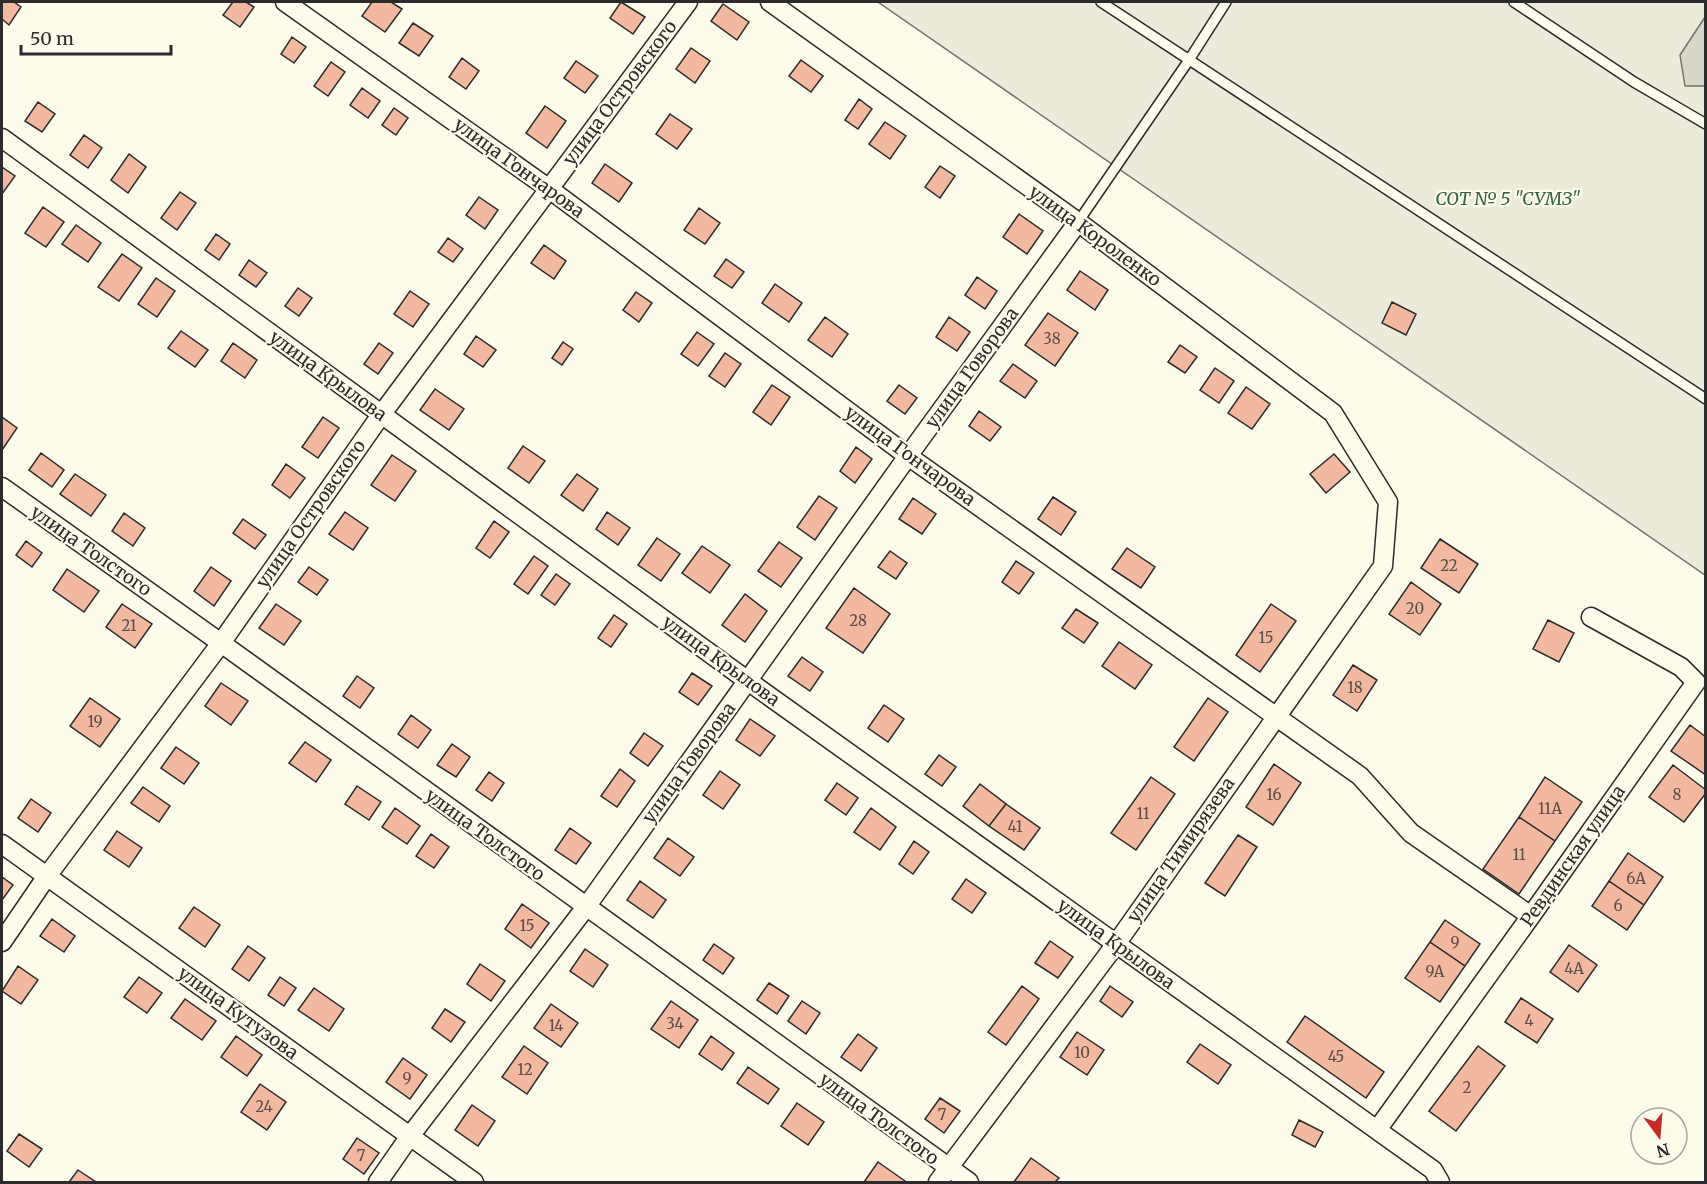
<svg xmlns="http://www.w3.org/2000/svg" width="1707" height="1184" font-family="Merriweather,serif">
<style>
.green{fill:#ecebdb;stroke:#74746e;stroke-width:1.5}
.water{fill:#d8d7c9;stroke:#74746e;stroke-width:1.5}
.building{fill:#f2b8a0;stroke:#2b2b2b;stroke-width:1.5}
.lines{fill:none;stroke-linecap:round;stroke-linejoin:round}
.lane-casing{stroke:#2b2b2b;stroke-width:12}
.street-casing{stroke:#2b2b2b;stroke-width:21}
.lane{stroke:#fdfbea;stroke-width:9}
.street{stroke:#fdfbea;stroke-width:18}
.labels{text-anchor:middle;stroke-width:4.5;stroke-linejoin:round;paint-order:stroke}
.number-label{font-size:15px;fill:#5d4e48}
.street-label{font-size:18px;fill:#2b2b2b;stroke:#fdfbea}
.park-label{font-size:18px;font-style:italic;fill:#34623c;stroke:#fdfbea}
</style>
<rect width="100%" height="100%" fill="#fdfbea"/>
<!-- green -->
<path class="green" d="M 878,2 L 1705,2 L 1705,575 Z"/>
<!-- water -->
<path class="water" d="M 1705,17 L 1705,86 L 1685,86 L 1680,55 Z"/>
<!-- building -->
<path class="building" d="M 2,2 L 14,2 L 21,7 L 9,25 L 2,19 Z
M 233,2 L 246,2 L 254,7 L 240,27 L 223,15 Z
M 372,2 L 391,2 L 402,9 L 385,32 L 362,16 Z
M 621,2 L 645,17 L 633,34 L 610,18 Z
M 723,4 L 749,22 L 737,40 L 711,21 Z
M 413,23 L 433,36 L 419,56 L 399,43 Z
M 292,37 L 306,47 L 294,63 L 281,54 Z
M 691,48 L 710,61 L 695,83 L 676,69 Z
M 462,58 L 479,71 L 466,89 L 449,77 Z
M 801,60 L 823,76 L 811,92 L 789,76 Z
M 576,61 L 598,76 L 585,93 L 564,78 Z
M 331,62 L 345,72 L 328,96 L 314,86 Z
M 362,88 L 380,101 L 368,118 L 350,105 Z
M 859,99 L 872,109 L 858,129 L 845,120 Z
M 38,102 L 55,114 L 42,132 L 25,121 Z
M 545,106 L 566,121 L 547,148 L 526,133 Z
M 394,108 L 408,118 L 396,135 L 382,125 Z
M 670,114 L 692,129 L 677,149 L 656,134 Z
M 885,122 L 906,136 L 890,159 L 869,144 Z
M 84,135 L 102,148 L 88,168 L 70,155 Z
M 129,154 L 146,167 L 128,193 L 111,180 Z
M 605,164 L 632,183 L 619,202 L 592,183 Z
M 940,166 L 955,176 L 940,198 L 925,187 Z
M 2,167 L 15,176 L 2,194 Z
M 180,192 L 196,203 L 177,230 L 161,218 Z
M 479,197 L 498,210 L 485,229 L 466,215 Z
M 43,207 L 64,222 L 46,247 L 25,233 Z
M 699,208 L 720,223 L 705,244 L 684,230 Z
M 1019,214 L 1043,231 L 1027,254 L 1003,237 Z
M 76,225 L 101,243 L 88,262 L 62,244 Z
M 216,234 L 230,244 L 219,260 L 205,250 Z
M 448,238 L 463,249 L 453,262 L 438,252 Z
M 544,245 L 566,261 L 554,279 L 531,263 Z
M 122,254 L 142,268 L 119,301 L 98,287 Z
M 726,259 L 744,272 L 732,288 L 714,276 Z
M 249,260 L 267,273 L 256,287 L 239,275 Z
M 1080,271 L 1108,290 L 1095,310 L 1067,290 Z
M 977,277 L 997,291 L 985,309 L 965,295 Z
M 156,278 L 175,291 L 157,317 L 138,304 Z
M 775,284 L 802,303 L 789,322 L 762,303 Z
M 298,288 L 312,298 L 299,316 L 285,306 Z
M 410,291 L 429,304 L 413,327 L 394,314 Z
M 636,292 L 652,303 L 639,322 L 623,310 Z
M 1392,302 L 1416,314 L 1406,335 L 1382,323 Z
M 1048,313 L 1078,333 L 1055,366 L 1025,345 Z
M 825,317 L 848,334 L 832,357 L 808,340 Z
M 949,317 L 970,332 L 957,351 L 936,337 Z
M 181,331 L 208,350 L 195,367 L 168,348 Z
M 697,332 L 714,344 L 698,366 L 681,354 Z
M 476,336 L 496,350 L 483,367 L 464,354 Z
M 563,342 L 573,349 L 562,365 L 552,358 Z
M 233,343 L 257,360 L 245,378 L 221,361 Z
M 379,343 L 393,353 L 378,374 L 364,364 Z
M 1180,345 L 1197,357 L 1185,373 L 1168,362 Z
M 725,353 L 741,364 L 725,387 L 709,376 Z
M 1013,364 L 1037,381 L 1025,398 L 1000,381 Z
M 1215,368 L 1234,381 L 1219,403 L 1200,390 Z
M 772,385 L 790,397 L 771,425 L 753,412 Z
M 899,385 L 917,398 L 905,414 L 887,401 Z
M 1246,387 L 1270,404 L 1252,429 L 1228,413 Z
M 435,389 L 464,409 L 449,430 L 420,410 Z
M 979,411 L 1001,427 L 990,441 L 969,426 Z
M 2,417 L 17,428 L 2,450 Z
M 323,417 L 339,428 L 318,458 L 302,447 Z
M 523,446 L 545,461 L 529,483 L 508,468 Z
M 856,447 L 872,459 L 855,483 L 840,471 Z
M 41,453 L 64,470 L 52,487 L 29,470 Z
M 1334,454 L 1350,472 L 1326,493 L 1310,474 Z
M 392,455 L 416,471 L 395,501 L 371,485 Z
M 286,464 L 305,478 L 290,498 L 272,485 Z
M 75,474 L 106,495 L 91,516 L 60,494 Z
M 577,474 L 598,489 L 583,511 L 561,495 Z
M 819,496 L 837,508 L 815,540 L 797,527 Z
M 1053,497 L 1076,512 L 1061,535 L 1038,519 Z
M 913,498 L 936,514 L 922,534 L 899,519 Z
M 345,512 L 368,528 L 353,550 L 329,534 Z
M 607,512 L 630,528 L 618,545 L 596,529 Z
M 124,513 L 145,528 L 133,546 L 112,531 Z
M 243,519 L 266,535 L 255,549 L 233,533 Z
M 494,521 L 509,532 L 490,558 L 476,548 Z
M 657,538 L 680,554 L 661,581 L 638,565 Z
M 1440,539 L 1478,564 L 1459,593 L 1421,568 Z
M 26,541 L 42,553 L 32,567 L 16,555 Z
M 779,542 L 802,558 L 781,587 L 758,571 Z
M 702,546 L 730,565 L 710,593 L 682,573 Z
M 1127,548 L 1155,567 L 1141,588 L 1112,569 Z
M 890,551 L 907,563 L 896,579 L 878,567 Z
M 534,556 L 548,566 L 528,594 L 514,584 Z
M 1016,561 L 1034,573 L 1019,594 L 1002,582 Z
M 211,567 L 231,581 L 214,606 L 194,591 Z
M 309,567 L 328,580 L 317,595 L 298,582 Z
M 67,569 L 99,591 L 84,612 L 53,590 Z
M 556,574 L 570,584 L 555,605 L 541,595 Z
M 1411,582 L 1441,604 L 1420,635 L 1389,614 Z
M 854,588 L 890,614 L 863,653 L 826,628 Z
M 745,594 L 767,611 L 745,642 L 722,625 Z
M 122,604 L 152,624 L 135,648 L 106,627 Z
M 276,604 L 301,621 L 284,645 L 259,628 Z
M 1271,604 L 1296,621 L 1260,672 L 1236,655 Z
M 1076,609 L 1098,623 L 1084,643 L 1062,628 Z
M 614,615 L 627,624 L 611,647 L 598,638 Z
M 1548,620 L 1574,633 L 1559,662 L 1533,649 Z
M 1119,642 L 1152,665 L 1135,689 L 1102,666 Z
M 802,657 L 823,672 L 810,691 L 788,676 Z
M 1353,665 L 1377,680 L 1357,711 L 1333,695 Z
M 692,673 L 712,686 L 698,705 L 679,692 Z
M 357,676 L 374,688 L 360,708 L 343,696 Z
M 221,683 L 248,701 L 231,725 L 205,706 Z
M 90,698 L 120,719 L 100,747 L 70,726 Z
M 1208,698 L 1228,712 L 1194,761 L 1174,747 Z
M 884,705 L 904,719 L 888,742 L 868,728 Z
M 411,715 L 431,730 L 418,748 L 398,734 Z
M 750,719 L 775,736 L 760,756 L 736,740 Z
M 1690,725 L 1706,737 L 1706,775 L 1671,751 Z
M 644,733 L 663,746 L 648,766 L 630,753 Z
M 305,742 L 331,760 L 316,782 L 289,763 Z
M 452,744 L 470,757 L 456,777 L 437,765 Z
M 176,747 L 199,763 L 184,784 L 161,768 Z
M 939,755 L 956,767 L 942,786 L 925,774 Z
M 1274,764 L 1301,783 L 1273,825 L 1246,807 Z
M 1673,765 L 1706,790 L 1706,793 L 1684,822 L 1649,797 Z
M 620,769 L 635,781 L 617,807 L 601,796 Z
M 720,771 L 740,785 L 723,809 L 703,795 Z
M 489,772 L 504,783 L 492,801 L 476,790 Z
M 1151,777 L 1175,794 L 1136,850 L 1111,833 Z
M 1545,777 L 1582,802 L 1555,841 L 1519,817 Z
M 837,783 L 858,798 L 846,815 L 825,800 Z
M 980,784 L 1006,804 L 989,826 L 963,806 Z
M 357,786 L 381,802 L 369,820 L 345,804 Z
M 143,787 L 170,806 L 159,822 L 131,803 Z
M 31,799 L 51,813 L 38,832 L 18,818 Z
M 1006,804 L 1040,828 L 1024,850 L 989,826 Z
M 395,808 L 420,826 L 407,844 L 382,827 Z
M 871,808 L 896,827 L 880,850 L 854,832 Z
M 1519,817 L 1555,841 L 1519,894 L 1483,869 Z
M 570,828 L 591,843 L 576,864 L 555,850 Z
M 117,831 L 142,848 L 129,867 L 104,850 Z
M 431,834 L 449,847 L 434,868 L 416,856 Z
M 1238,835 L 1257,847 L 1225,896 L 1205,883 Z
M 668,838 L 694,857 L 680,876 L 654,858 Z
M 914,841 L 929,852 L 913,874 L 899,864 Z
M 1628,853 L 1663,877 L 1644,905 L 1609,881 Z
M 2,877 L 13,885 L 2,900 Z
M 966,879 L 986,893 L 972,913 L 952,899 Z
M 640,881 L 666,900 L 653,918 L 627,900 Z
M 1609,881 L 1644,905 L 1627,930 L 1592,906 Z
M 522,904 L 549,923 L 531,948 L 505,929 Z
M 194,907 L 220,925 L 205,947 L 179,928 Z
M 52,919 L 75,936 L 64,952 L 40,936 Z
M 1445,920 L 1480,944 L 1465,966 L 1430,942 Z
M 1050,941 L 1073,957 L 1058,978 L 1035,963 Z
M 1430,942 L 1465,966 L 1440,1002 L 1405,978 Z
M 714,944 L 734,958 L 723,974 L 703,960 Z
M 1569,945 L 1597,965 L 1578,992 L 1550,972 Z
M 248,946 L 265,958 L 249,981 L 232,969 Z
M 585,949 L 608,965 L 593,987 L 570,971 Z
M 480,964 L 505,981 L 491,1001 L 467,984 Z
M 18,966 L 38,980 L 21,1004 L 2,991 Z
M 139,977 L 162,993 L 147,1013 L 124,997 Z
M 280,977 L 296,988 L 284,1006 L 268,995 Z
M 769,983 L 789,996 L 777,1014 L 757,1000 Z
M 1022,986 L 1039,999 L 1006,1045 L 988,1032 Z
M 1110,986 L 1133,1002 L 1122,1017 L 1100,1001 Z
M 314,988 L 344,1009 L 329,1031 L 298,1010 Z
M 1521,998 L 1553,1019 L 1537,1043 L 1505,1022 Z
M 185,999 L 216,1021 L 202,1040 L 171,1018 Z
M 671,1001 L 698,1020 L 679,1048 L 651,1029 Z
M 802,1001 L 820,1013 L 806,1034 L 788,1021 Z
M 551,1004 L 578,1023 L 561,1047 L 534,1028 Z
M 445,1009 L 465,1022 L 451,1042 L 432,1028 Z
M 1305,1016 L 1384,1072 L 1366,1098 L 1287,1042 Z
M 1077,1032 L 1104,1050 L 1087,1075 L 1060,1057 Z
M 858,1034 L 877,1048 L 861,1071 L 841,1057 Z
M 236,1036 L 262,1055 L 247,1076 L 221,1057 Z
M 711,1036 L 734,1053 L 722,1070 L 699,1054 Z
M 1200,1044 L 1231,1065 L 1218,1084 L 1187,1062 Z
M 524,1046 L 548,1063 L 527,1094 L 502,1077 Z
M 1478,1046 L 1505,1066 L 1456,1131 L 1429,1111 Z
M 403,1058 L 427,1075 L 410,1099 L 386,1082 Z
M 748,1067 L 779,1089 L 768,1104 L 737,1083 Z
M 260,1084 L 286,1102 L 267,1130 L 241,1112 Z
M 940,1098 L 960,1111 L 944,1133 L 925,1119 Z
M 797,1103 L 824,1122 L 808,1145 L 781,1126 Z
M 472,1105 L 495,1121 L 478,1146 L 455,1130 Z
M 1299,1120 L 1323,1132 L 1315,1147 L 1292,1135 Z
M 19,1134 L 42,1149 L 29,1167 L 7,1151 Z
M 357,1138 L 379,1153 L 364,1174 L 343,1159 Z
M 1031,1158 L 1059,1178 L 1055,1182 L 1014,1182 Z
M 878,1162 L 905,1181 L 904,1182 L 864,1182 Z
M 78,1170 L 96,1182 L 69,1182 Z"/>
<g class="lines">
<defs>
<path id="lane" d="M 1101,2 L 1706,399
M 1514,2 L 1634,82 L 1706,124
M 1078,222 L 1189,60 L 1226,2"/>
<path id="street" d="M 285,2 L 548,188 L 908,456 L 1360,776 L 1411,833 L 1531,916
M 770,2 L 1078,222 L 1333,413 L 1388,502 L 1383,566 L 1116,944 L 938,1182
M 2,138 L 748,681 L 1433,1170 L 1440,1182
M 2,487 L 221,643 L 969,1182
M 2,844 L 474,1182
M 2,942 L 47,876 L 221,643 L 381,415 L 688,2
M 1377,1130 L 1533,913 L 1696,682 L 1681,667 L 1591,617
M 378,1182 L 410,1136 L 586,907 L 908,456 L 1078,222"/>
</defs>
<!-- lane casing -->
<use href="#lane" class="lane-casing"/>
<!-- street casing -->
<use href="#street" class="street-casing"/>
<!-- lane -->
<use href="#lane" class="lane"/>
<!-- street -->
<use href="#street" class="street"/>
</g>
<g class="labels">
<!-- number labels -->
<g class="number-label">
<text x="1052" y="344">38</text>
<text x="1449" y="571">22</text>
<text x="1415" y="614">20</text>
<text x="858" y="626">28</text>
<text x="129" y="631">21</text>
<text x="1266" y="643">15</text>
<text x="1355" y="693">18</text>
<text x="95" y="727">19</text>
<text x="1274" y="800">16</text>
<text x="1677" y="800">8</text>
<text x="1550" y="814">11А</text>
<text x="1143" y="819">11</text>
<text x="1015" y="832">41</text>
<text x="1519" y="860">11</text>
<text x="1636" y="884">6А</text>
<text x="1618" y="911">6</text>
<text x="527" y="931">15</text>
<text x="1455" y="948">9</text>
<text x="1574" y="974">4А</text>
<text x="1435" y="977">9А</text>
<text x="1529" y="1026">4</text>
<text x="675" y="1029">34</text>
<text x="556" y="1031">14</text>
<text x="1082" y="1058">10</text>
<text x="1336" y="1062">45</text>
<text x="525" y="1075">12</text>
<text x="407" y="1084">9</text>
<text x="1467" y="1093">2</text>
<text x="264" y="1112">24</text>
<text x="942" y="1120">7</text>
<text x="361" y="1161">7</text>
</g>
<!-- street labels -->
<g class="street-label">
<text transform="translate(620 93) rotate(-53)" y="6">улица Островского</text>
<text transform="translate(519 168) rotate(36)" y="6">улица Гончарова</text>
<text transform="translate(1095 236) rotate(36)" y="6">улица Короленко</text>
<text transform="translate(972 368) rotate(-54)" y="6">улица Говорова</text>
<text transform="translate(328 376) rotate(36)" y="6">улица Крылова</text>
<text transform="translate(910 456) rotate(36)" y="6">улица Гончарова</text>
<text transform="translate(311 514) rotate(-55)" y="6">улица Островского</text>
<text transform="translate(91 551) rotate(35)" y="6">улица Толстого</text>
<text transform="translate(721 661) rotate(36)" y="6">улица Крылова</text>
<text transform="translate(689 763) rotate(-54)" y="6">улица Говорова</text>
<text transform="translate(485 835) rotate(36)" y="6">улица Толстого</text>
<text transform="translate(1181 850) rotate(-55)" y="6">улица Тимирязева</text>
<text transform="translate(1573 856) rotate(-55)" y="6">Ревдинская улица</text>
<text transform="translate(1116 944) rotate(36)" y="6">улица Крылова</text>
<text transform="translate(238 1013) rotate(36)" y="6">улица Кутузова</text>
<text transform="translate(879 1119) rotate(36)" y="6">улица Толстого</text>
</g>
<!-- park labels -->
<g class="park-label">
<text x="1508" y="205">СОТ № 5 "СУМЗ"</text>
</g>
</g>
<!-- border -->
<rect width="1707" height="1184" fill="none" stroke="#2b2b2b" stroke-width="6"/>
<!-- north arrow -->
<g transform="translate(1659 1136) rotate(164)"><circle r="28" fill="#fdfbea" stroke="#a9a89e" stroke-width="1.5"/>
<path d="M0-4.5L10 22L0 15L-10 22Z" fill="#c62828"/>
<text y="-9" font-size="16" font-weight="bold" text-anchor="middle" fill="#2b2b2b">N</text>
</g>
<!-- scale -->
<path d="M21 45v9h150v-9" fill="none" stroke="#2b2b2b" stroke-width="3"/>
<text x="30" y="45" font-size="18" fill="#2b2b2b" stroke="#fdfbea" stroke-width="4.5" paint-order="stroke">50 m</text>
</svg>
